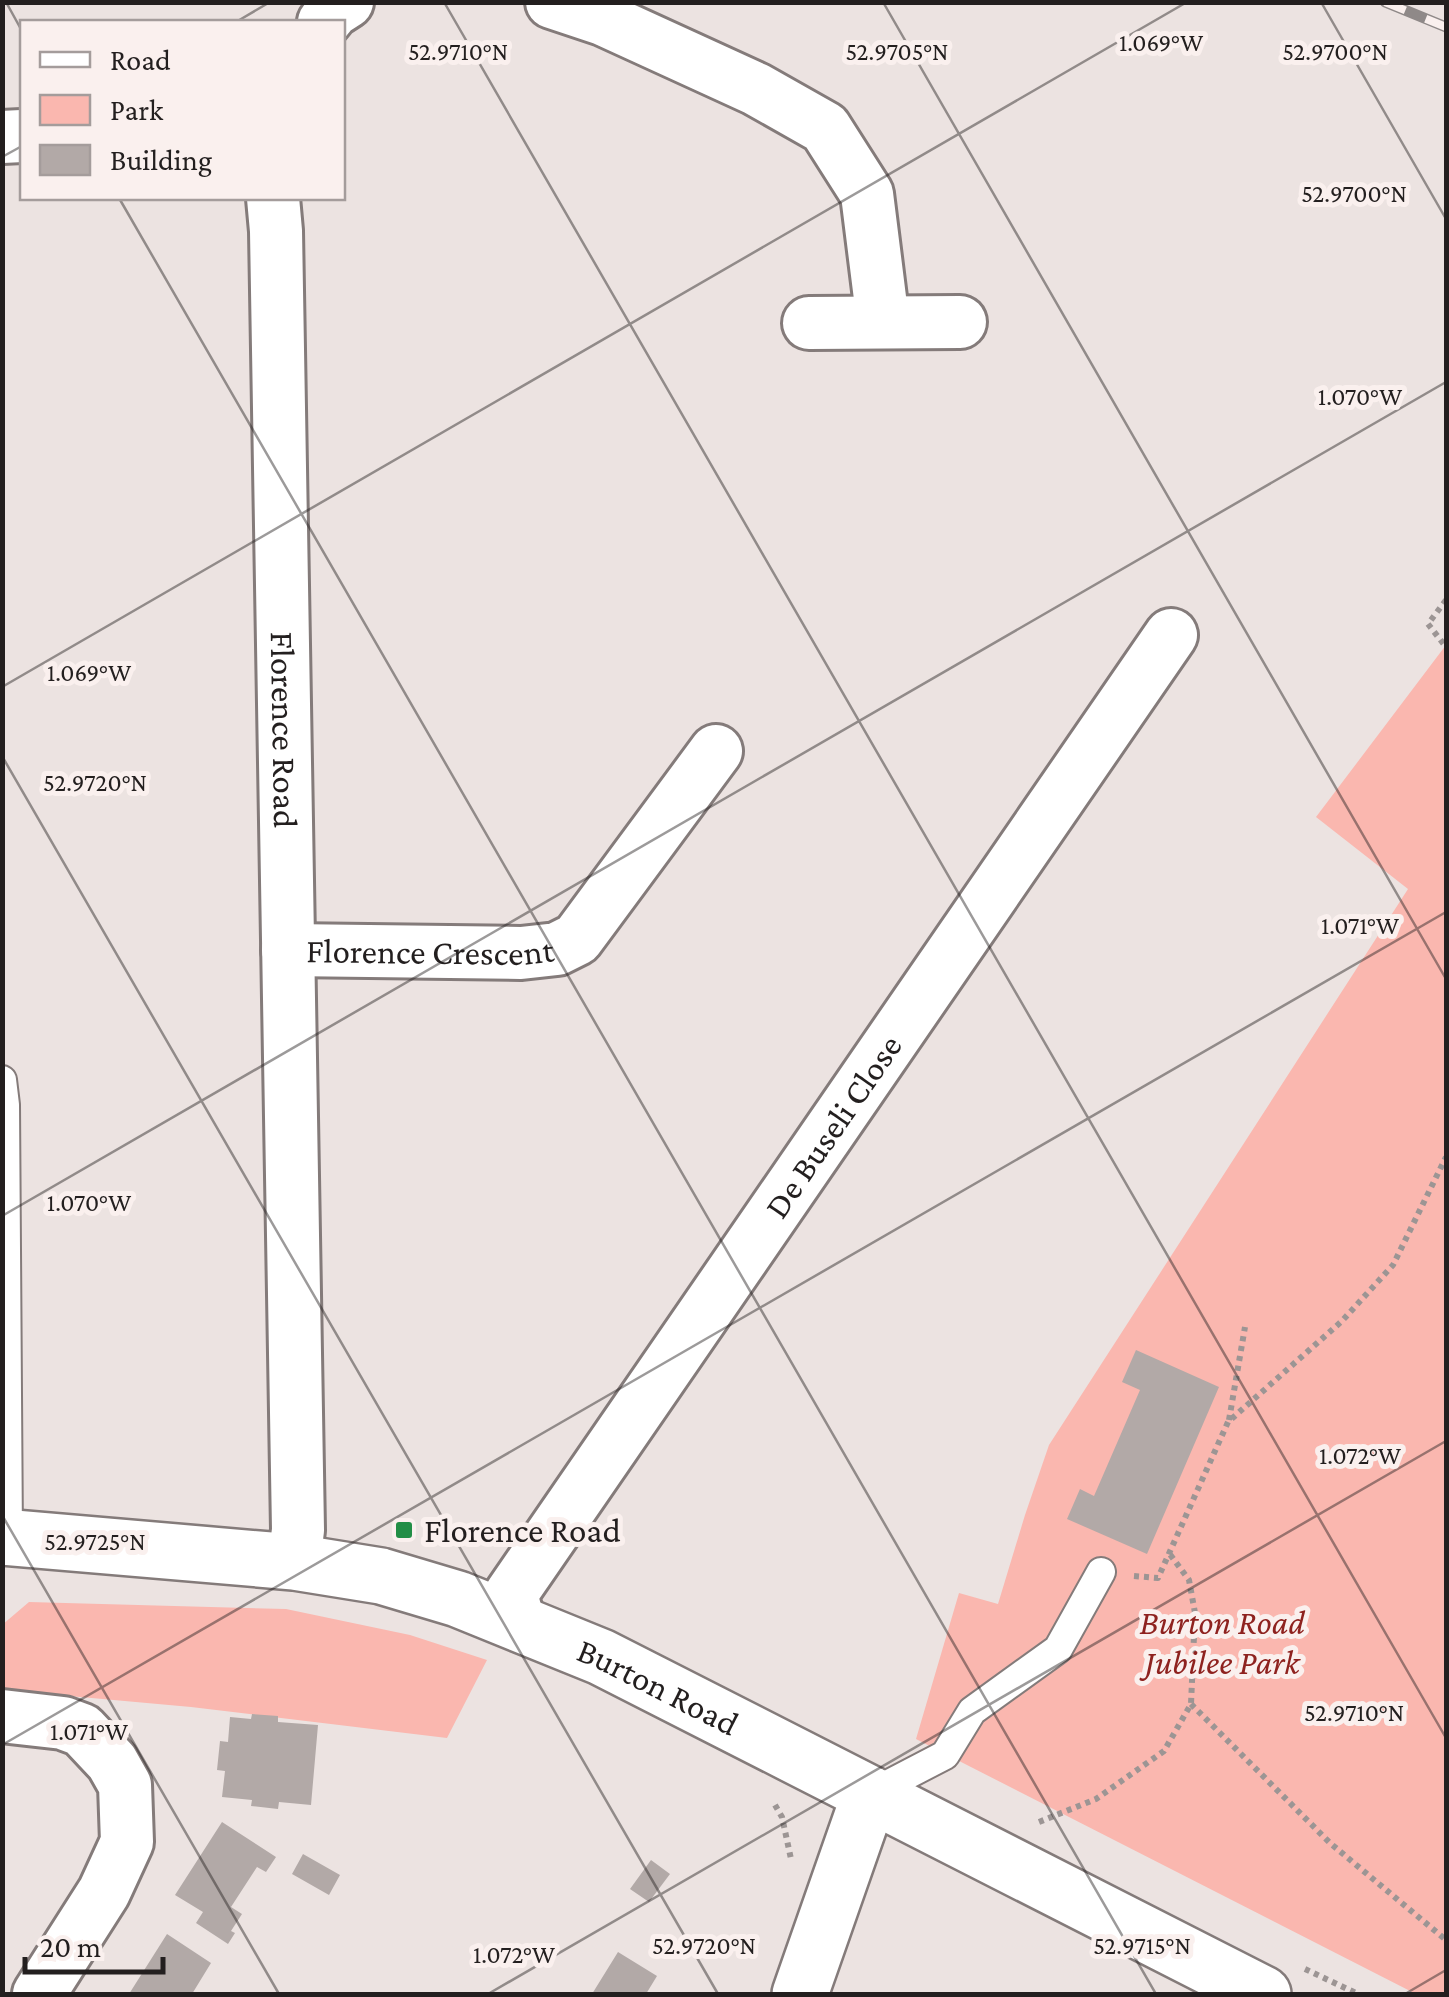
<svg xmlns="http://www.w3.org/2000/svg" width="1449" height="1997" font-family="'Crimson Pro',serif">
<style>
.green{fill:#fab7af}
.building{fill:#b2a9a7}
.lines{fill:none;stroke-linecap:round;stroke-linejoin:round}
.service-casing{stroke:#847b7a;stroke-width:32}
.minor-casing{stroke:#847b7a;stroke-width:58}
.tertiary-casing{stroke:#847b7a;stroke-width:60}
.path{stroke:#9c9594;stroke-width:6;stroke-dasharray:5 5;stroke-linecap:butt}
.service{stroke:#fff;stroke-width:28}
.minor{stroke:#fff;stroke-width:52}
.tertiary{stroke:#fff;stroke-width:55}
.rail-casing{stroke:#8f8988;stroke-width:11}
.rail{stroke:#faf0ee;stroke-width:8;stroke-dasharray:22;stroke-linecap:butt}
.ticks{fill:none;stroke:#231f1f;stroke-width:2.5;stroke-opacity:0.45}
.poi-dot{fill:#228e46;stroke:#faf0ee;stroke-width:4}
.labels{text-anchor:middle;stroke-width:10;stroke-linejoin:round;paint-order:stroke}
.street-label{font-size:35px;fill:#231f1f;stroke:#faf0ee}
.poi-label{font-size:35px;fill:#231f1f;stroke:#faf0ee;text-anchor:start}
.park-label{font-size:35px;font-style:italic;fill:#8e221f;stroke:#faf0ee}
.ticks-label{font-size:25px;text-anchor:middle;fill:#231f1f;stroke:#faf0ee;stroke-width:10;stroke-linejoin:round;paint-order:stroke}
</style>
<rect width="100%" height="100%" fill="#ece3e1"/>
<!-- green -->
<path class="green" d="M 1446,645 L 1446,1994 L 1416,1994 L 916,1739 L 959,1593 L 998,1604 L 1025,1515 L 1049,1445 L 1408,889 L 1316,817 Z
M 29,1602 L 286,1609 L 410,1635 L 487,1660 L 447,1738 L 191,1707 L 3,1690 L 2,1625 Z"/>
<!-- building -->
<path class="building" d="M 1136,1350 L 1219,1387 L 1147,1554 L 1067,1519 L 1080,1489 L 1094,1496 L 1140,1390 L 1122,1382 Z
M 252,1714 L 278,1716 L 278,1722 L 318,1725 L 311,1805 L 279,1802 L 278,1809 L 251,1806 L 252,1800 L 222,1797 L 225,1771 L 217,1770 L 220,1741 L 228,1742 L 230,1717 L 251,1719 Z
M 222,1822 L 276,1857 L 266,1872 L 257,1867 L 231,1907 L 242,1914 L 231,1931 L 235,1933 L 228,1944 L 196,1923 L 203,1912 L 175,1895 Z
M 303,1854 L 340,1875 L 329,1895 L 292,1874 Z
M 651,1860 L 670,1874 L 649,1902 L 630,1889 Z
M 167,1934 L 211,1963 L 192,1994 L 129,1994 Z
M 618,1952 L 657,1976 L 646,1994 L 592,1994 Z"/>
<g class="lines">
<defs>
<path id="service" d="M 2,1080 L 5,1105 L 8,1538
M 870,1794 L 945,1755 L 972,1711 L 1058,1649 L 1101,1572"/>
<g id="minor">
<path d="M 552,2 L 603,19 L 756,89 L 825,128 L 867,194 L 883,322"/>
<path d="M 324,22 L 333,11 L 347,2"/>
<path d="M 2,137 L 22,136"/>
<path id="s1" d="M 273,198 L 276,231 L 298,1530 L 294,1562"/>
<path d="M 809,323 L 960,322"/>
<path id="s2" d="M 288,950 L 521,953 L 557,949 L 577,939 L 716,751"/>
<path id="s3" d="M 519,1623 L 511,1594 L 1171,635"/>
<path d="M 2,1716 L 63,1723 L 82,1730 L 112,1762 L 125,1785 L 127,1842 L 104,1892 L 39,1994"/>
</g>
<g id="tertiary">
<path id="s4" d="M 2,1537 L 294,1562 L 381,1576 L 458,1599 L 601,1657 L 1263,1994"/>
<path d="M 800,1994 L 870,1794"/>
</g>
</defs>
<!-- service casing -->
<use href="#service" class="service-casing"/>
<!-- minor casing -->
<use href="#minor" class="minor-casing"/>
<!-- tertiary casing -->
<use href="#tertiary" class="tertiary-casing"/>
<!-- path -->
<path class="path" d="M 1446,600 L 1428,624 L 1446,647
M 1229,1420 L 1245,1327
M 1134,1576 L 1158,1578 L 1228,1422 L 1342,1321 L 1393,1265 L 1446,1157
M 1191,1704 L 1330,1843 L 1446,1940
M 775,1805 L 782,1817 L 791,1859
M 1039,1822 L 1096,1799 L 1164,1751 L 1191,1704 L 1195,1613 L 1189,1580 L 1169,1553
M 1305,1969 L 1358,1994"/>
<!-- service -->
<use href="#service" class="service"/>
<!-- minor -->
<use href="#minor" class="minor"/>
<!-- tertiary -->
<use href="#tertiary" class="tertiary"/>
<defs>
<path id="rail" d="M 1385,2 L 1446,27"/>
</defs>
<!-- rail casing -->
<use href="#rail" class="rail-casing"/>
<!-- rail -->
<use href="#rail" class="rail"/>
</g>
<!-- ticks -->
<path class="ticks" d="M 6,2 L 22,31M 444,2 L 1446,1738M 883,2 L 1446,979M 1321,2 L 1446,219M 236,22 L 270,2M 2,157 L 22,146M 119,198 L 1156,1994M 2,687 L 1187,2M 2,756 L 718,1994M 2,1216 L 1446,382M 2,1515 L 279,1994M 2,1745 L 1446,912M 488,1994 L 1446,1441M 1405,1994 L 1446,1970"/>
<!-- markers -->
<rect class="poi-dot" x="394" y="1520" width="20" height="20" rx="5"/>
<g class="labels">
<!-- street labels -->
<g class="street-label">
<text dy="12" stroke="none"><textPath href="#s1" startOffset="532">Florence Road</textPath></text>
<text dy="12" stroke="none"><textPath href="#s2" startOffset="142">Florence Crescent</textPath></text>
<text dy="12" stroke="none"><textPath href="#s3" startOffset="598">De Buseli Close</textPath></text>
<text dy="12" stroke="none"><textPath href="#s4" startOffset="680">Burton Road</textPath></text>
</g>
<!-- poi labels -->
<g class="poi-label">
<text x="424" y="1542">Florence Road</text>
</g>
<!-- park labels -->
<g class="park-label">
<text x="1222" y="1634">Burton Road<tspan x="1222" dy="40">Jubilee Park</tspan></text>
</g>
</g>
<g class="ticks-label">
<text x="1161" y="51">1.069°W</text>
<text x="458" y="60">52.9710°N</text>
<text x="897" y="60">52.9705°N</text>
<text x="1335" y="60">52.9700°N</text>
<text x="1354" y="202">52.9700°N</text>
<text x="1360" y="405">1.070°W</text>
<text x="89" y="681">1.069°W</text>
<text x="95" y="791">52.9720°N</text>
<text x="1360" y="934">1.071°W</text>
<text x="89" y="1211">1.070°W</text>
<text x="1360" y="1464">1.072°W</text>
<text x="95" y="1550">52.9725°N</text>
<text x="1354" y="1721">52.9710°N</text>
<text x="89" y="1740">1.071°W</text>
<text x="704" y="1954">52.9720°N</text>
<text x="1142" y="1954">52.9715°N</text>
<text x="514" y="1963">1.072°W</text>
</g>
<!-- border -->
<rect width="1449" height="1997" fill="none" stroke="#231f1f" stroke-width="10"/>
<!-- legend -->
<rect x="20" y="20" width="325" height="180" fill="#faf0ee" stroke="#a49c9b" stroke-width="2.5"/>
<rect x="40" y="52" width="50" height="15" fill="#ffffff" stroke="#a49c9b" stroke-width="2.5"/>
<text x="110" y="70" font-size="30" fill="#231f1f">Road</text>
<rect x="40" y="95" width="50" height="30" fill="#fab7af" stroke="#a49c9b" stroke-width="2.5"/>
<text x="110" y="120" font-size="30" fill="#231f1f">Park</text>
<rect x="40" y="145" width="50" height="30" fill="#b2a9a7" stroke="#a49c9b" stroke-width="2.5"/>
<text x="110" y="170" font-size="30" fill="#231f1f">Building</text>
<!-- scale -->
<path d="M25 1957v15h138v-15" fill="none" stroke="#231f1f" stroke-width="5"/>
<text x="40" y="1957" font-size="30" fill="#231f1f" stroke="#faf0ee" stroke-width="8" paint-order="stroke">20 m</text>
</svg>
